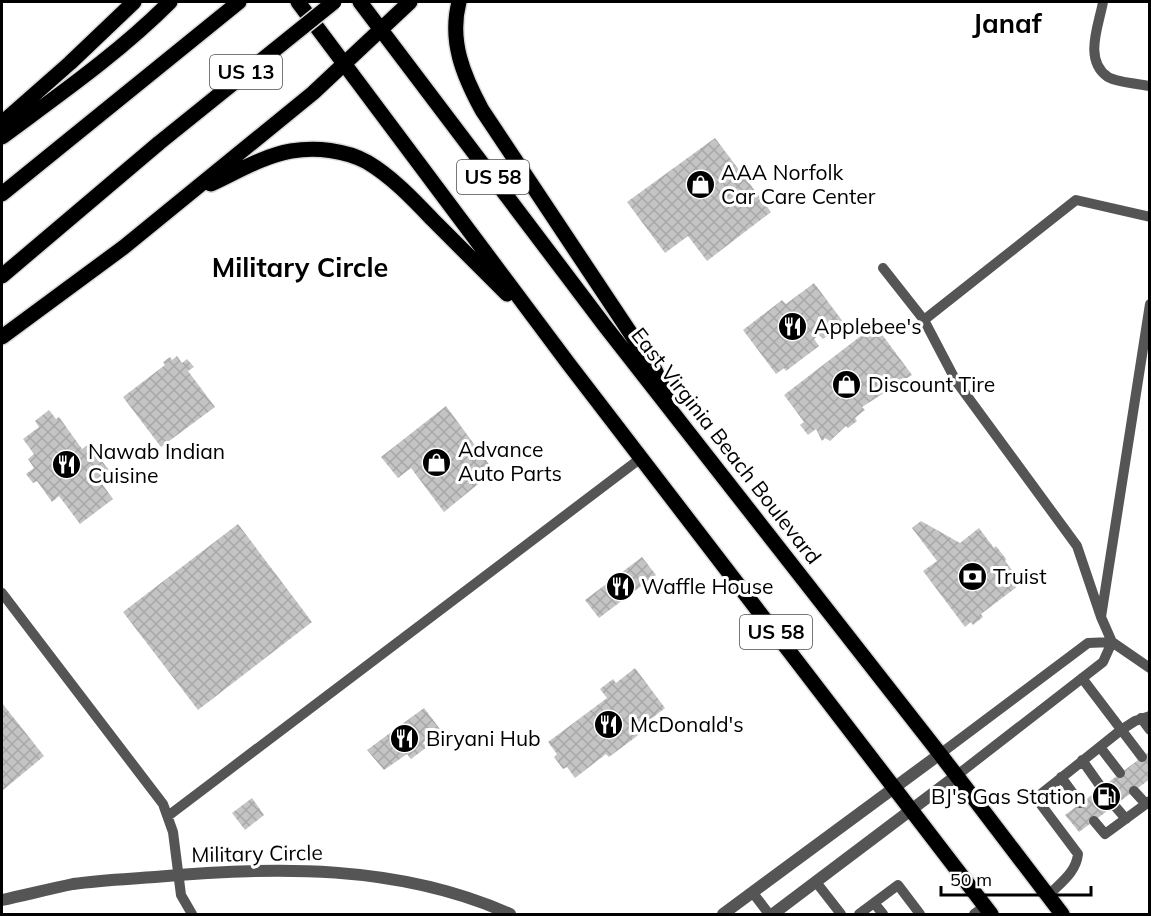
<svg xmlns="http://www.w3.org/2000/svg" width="1151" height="916" font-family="Mulish,sans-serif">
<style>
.building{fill:url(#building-cross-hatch)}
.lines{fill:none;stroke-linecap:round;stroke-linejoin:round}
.primary-casing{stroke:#dbdbdb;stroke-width:18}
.lane{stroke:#555;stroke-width:10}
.street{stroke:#555;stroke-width:12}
.primary{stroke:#000;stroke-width:15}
.primary-bridge-casing{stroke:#dbdbdb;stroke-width:18;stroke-linecap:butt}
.primary-bridge{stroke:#000;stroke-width:15}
.labels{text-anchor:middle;stroke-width:6;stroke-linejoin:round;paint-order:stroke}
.shield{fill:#fff;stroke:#4c4c4c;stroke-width:1.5}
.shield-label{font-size:20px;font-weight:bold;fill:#000}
.poi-label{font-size:21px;fill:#000;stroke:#fff;text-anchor:start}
.street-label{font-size:21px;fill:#000;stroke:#fff}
.district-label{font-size:27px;font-weight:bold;fill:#000;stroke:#fff}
</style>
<defs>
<pattern id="building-cross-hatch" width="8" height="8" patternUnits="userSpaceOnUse" patternTransform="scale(1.5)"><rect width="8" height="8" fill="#c4c4c4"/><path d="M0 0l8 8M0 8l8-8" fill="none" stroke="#a7a7a7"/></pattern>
</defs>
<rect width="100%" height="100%" fill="#fff"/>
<!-- building -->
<path class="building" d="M 715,138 L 771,212 L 707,261 L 688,236 L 665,253 L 627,202 Z
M 814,283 L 844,323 L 823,339 L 819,335 L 814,339 L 819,346 L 786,371 L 784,368 L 776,374 L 743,330 L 782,300 L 786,304 Z
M 875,325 L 912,375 L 862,407 L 865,410 L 855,418 L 857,421 L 848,428 L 846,426 L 830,441 L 825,438 L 822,441 L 816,429 L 808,435 L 800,425 L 804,422 L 784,395 Z
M 177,356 L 182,363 L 187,359 L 194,367 L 188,371 L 215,407 L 161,447 L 123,397 L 165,365 L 163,362 L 170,357 L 172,360 Z
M 446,406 L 494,471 L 444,512 L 411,468 L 398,478 L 381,457 Z
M 49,410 L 56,419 L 59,417 L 82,449 L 89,444 L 111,473 L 100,481 L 113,499 L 80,524 L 59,496 L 52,502 L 37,481 L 33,483 L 26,474 L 34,468 L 28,459 L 34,454 L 23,439 L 39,427 L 35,421 Z
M 921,521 L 960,543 L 979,528 L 994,548 L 996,546 L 1006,559 L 1005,561 L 1022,583 L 981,614 L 983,617 L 973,625 L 971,622 L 965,627 L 923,571 L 937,561 L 912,528 Z
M 238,524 L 312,622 L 198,710 L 123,612 Z
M 642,557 L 656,575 L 599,618 L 585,600 Z
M 635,668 L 665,708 L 646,723 L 649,727 L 609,757 L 606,754 L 575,778 L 567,767 L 563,769 L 554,757 L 557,754 L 548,742 L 607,698 L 600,689 L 613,679 L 616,683 Z
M 2,703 L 44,756 L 2,791 Z
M 424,708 L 440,729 L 423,743 L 427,747 L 411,759 L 407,754 L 384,770 L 367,750 Z
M 1150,751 L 1150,779 L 1079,832 L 1065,815 Z
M 252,798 L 264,815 L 245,830 L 232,813 Z"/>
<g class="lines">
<defs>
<path id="primary" d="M 298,2 L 568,363 L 991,914
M 360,2 L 605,326 L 940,754 L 1062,914
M 459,2 C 449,41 463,75 482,110 L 655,370 L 666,393
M 2,123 L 70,63 L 134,2
M 2,137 C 60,94 119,53 170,2
M 211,184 C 237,172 263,156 291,151 C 316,147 345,150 367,162 C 391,176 413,199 432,219 C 457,244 482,269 507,294
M 2,194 L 239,2
M 2,276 L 159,143
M 2,337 L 124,247 L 313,93 L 410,2"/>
</defs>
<!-- primary casing -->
<use href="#primary" class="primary-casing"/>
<!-- lane -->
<path class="lane" d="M 1103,2 C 1099,25 1083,60 1108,77 C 1116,82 1139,84 1150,86
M 883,268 L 924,320 L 956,381 L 1077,546 L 1101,617
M 1150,304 L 1101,617 L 1112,642 L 1150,668
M 924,320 L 1076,200 L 1150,217
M 2,593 L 163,804 L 173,832 L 181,895 L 192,914
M 1082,678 L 1142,757
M 1141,718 L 1150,730
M 1100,747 L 1120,773
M 940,754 L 1088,643 L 1112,642
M 1082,760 L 1101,787
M 956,776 L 1103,662 L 1112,642
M 1061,777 L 1080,803
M 1134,791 L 1146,804
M 1114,805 L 1126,819
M 168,816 L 641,458
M 1094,821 L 1105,834 L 1150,801
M 816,882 L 841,914
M 753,893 L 769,914
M 1048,896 C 1060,883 1076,873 1078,854 L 1036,798 L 1121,730 L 1135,721 L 1150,716
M 874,903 L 883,914
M 859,914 L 898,885 L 920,914
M 974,914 L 985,906"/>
<!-- street -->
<path class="street" d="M 2,900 C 25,895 49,889 73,884 C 100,880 128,879 155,877 C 273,866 399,864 510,914
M 723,914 L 940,754
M 773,914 L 956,776"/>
<!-- primary -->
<use href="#primary" class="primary"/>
<defs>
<path id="primary-bridge" d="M 159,143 L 334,2"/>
</defs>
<!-- primary-bridge casing -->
<use href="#primary-bridge" class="primary-bridge-casing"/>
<!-- primary-bridge -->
<use href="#primary-bridge" class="primary-bridge"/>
</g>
<!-- icons -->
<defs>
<symbol id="shop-disc" viewBox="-11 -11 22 22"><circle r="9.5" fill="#000" stroke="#fff"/><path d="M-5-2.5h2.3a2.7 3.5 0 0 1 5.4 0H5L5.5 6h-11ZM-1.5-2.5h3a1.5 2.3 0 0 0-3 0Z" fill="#fff"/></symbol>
<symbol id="restaurant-disc" viewBox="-11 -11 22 22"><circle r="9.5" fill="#000" stroke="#fff"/><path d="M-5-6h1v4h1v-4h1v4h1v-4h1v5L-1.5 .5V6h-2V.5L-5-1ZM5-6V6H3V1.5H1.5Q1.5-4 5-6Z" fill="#fff"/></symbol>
<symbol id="bank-disc" viewBox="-11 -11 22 22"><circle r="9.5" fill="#000" stroke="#fff"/><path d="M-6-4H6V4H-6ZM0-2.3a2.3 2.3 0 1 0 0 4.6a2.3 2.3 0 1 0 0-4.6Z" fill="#fff"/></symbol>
<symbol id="fuel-disc" viewBox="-11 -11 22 22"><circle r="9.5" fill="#000" stroke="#fff"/><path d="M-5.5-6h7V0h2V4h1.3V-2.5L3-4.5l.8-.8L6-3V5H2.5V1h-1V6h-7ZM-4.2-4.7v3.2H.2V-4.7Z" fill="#fff"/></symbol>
</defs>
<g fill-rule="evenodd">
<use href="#shop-disc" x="684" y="168" width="33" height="33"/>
<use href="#restaurant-disc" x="776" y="310" width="33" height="33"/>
<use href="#shop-disc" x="830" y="368" width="33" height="33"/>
<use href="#shop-disc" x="420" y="446" width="33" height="33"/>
<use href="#restaurant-disc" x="50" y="448" width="33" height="33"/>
<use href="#bank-disc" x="956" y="560" width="33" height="33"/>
<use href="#restaurant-disc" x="604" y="570" width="33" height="33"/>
<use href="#restaurant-disc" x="592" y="708" width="33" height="33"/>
<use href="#restaurant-disc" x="388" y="722" width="33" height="33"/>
<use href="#fuel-disc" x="1090" y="780" width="33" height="33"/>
</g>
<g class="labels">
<!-- shield labels -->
<g class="shield">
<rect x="210" y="55" width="72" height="34" rx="4.5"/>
<rect x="457" y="160" width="72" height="34" rx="4.5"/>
<rect x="740" y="615" width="72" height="34" rx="4.5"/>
</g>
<g class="shield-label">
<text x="246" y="79">US 13</text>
<text x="493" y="184">US 58</text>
<text x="776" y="639">US 58</text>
</g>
<!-- poi labels -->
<g class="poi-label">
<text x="721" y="180">AAA Norfolk<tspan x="721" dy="24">Car Care Center</tspan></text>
<text x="814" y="334">Applebee's</text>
<text x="868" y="392">Discount Tire</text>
<text x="458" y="457">Advance<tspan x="458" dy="24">Auto Parts</tspan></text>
<text x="88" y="459">Nawab Indian<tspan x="88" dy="24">Cuisine</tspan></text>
<text x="993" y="584">Truist</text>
<text x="641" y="594">Waffle House</text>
<text x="630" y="732">McDonald's</text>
<text x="426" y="746">Biryani Hub</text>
<text x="1086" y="804" text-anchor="end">BJ's Gas Station</text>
</g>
<!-- street labels -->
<g class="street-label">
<text transform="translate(726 446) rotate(52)" y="7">East Virginia Beach Boulevard</text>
<text transform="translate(257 854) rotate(-1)" y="7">Military Circle</text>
</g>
<!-- district labels -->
<g class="district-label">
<text x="1007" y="33">Janaf</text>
<text x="300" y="277">Military Circle</text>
</g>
</g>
<!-- border -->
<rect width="1151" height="916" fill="none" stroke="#000000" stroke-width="6"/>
<!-- scale -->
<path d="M941 886v9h150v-9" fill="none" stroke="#000000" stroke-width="3"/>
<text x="950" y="886" font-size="18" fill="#000000" stroke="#ffffff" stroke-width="4.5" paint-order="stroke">50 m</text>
</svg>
